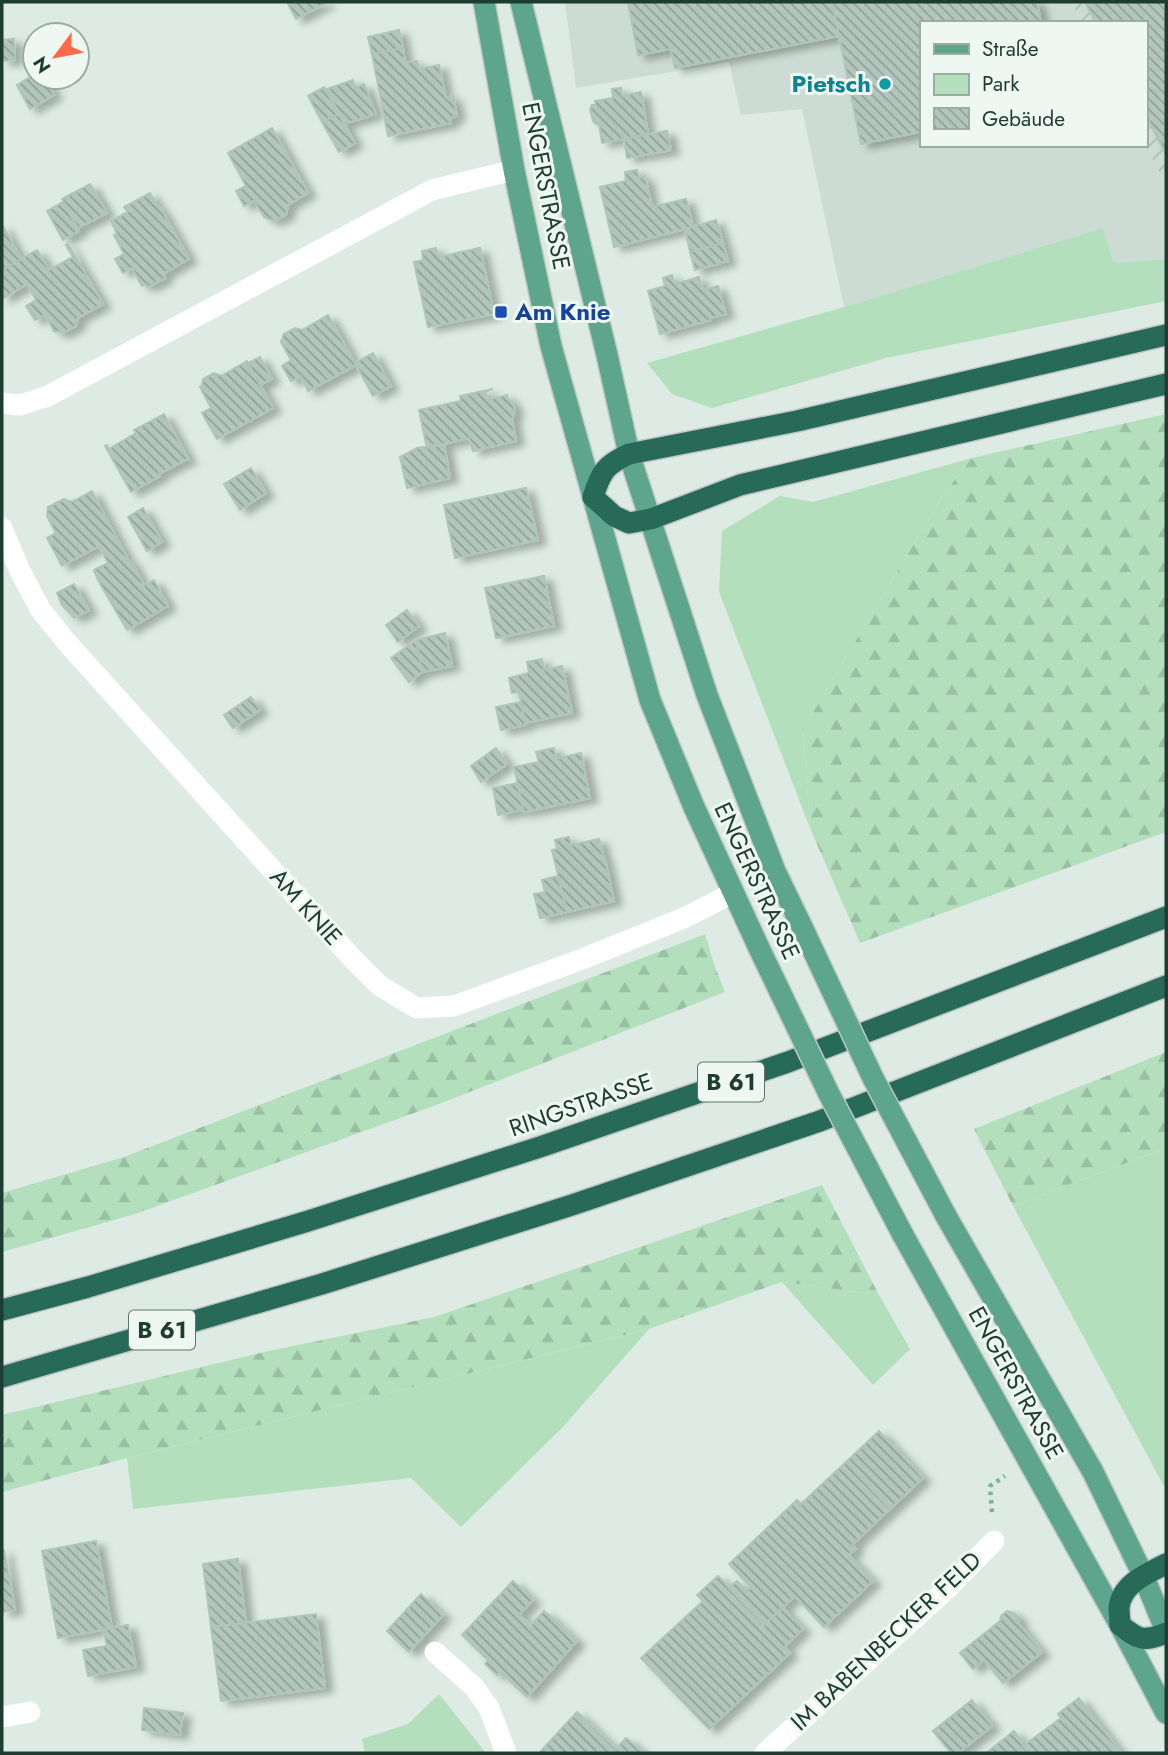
<svg xmlns="http://www.w3.org/2000/svg" width="1168" height="1755" font-family="Jost,sans-serif">
<style>
.built{fill:#ccdbd3}
.industrial{fill:url(#industrial-furrows)}
.green{fill:#b4dfbd}
.forest{fill:url(#forest-firs)}
.building{fill:url(#building-back-hatch);stroke:#afc5bb;stroke-width:2;filter:url(#shadow)}
.lines{fill:none;stroke-linecap:round;stroke-linejoin:round}
.major-casing{stroke:#c0c8c6;stroke-width:24}
.highway-casing{stroke:#c0c8c6;stroke-width:24}
.path{stroke:#7bb29d;stroke-width:4.5;stroke-dasharray:3.5 5;stroke-linecap:butt}
.minor{stroke:#fff;stroke-width:21}
.major{stroke:#5ea58e;stroke-width:21}
.highway{stroke:#276a58;stroke-width:21}
.major-bridge-casing{stroke:#c0c8c6;stroke-width:24;stroke-linecap:butt}
.major-bridge{stroke:#5ea58e;stroke-width:21}
.culture-dot{fill:#0f9aa8;stroke:#eef7f2;stroke-width:2.5}
.transit-dot{fill:#1a4fb4;stroke:#eef7f2;stroke-width:2.5}
.labels{text-anchor:middle;stroke-width:6;stroke-linejoin:round;paint-order:stroke}
.shield{fill:#eef7f2;stroke:#5c746c;stroke-width:2}
.shield-label{font-size:23px;font-weight:bold;fill:#1e3c32}
.culture-label{font-size:24px;font-weight:bold;fill:#0d838f;stroke:#eef7f2;text-anchor:end}
.street-label{font-size:24px;fill:#1e3c32;stroke:#eef7f2}
.transit-label{font-size:24px;font-weight:bold;fill:#164399;stroke:#eef7f2;text-anchor:start}
</style>
<defs>
<pattern id="industrial-furrows" width="10" height="10" patternUnits="userSpaceOnUse" patternTransform="scale(1.75)"><rect width="10" height="10" fill="#ccdbd3"/><path d="M-1 1l2-2M0 10L10 0M9 11l2-2" fill="none" stroke="#afbdb6"/></pattern>
<pattern id="forest-firs" width="22" height="20" patternUnits="userSpaceOnUse" patternTransform="scale(1.75)"><rect width="22" height="20" fill="#b4dfbd"/><path d="M5 1l3.5 6h-7zM16 11l3.5 6h-7z" fill="#9ac0a3"/></pattern>
<pattern id="building-back-hatch" width="6" height="6" patternUnits="userSpaceOnUse" patternTransform="scale(1.75)"><rect width="6" height="6" fill="#b3c6bd"/><path d="M-1 5l2 2M0 0l6 6M5-1l2 2" fill="none" stroke="#91a29a"/></pattern>
<filter id="shadow"><feDropShadow dx="8" dy="4.5" stdDeviation="3.5" flood-color="#0004"/></filter>
</defs>
<rect width="100%" height="100%" fill="#ddebe4"/>
<!-- built -->
<path class="built" d="M 565,2 L 1071,2 L 1082,23 L 921,23 L 921,145 L 1145,145 L 1166,185 L 1166,259 L 1114,263 L 1103,228 L 844,307 L 802,109 L 741,115 L 729,62 L 576,88 Z"/>
<!-- industrial -->
<path class="industrial" d="M 1071,2 L 1166,2 L 1166,185 L 1145,145 L 1145,23 L 1082,23 Z"/>
<!-- green -->
<path class="green" d="M 1103,228 L 1114,263 L 1166,259 L 1166,301 L 886,358 L 712,408 L 672,394 L 647,363 L 844,307 Z
M 972,458 L 945,492 L 803,729 L 810,828 L 719,592 L 722,531 L 780,496 L 813,502 Z
M 1166,1148 L 1166,1490 L 1013,1206 Z
M 782,1282 L 879,1295 L 910,1349 L 873,1385 Z
M 649,1329 L 563,1427 L 461,1527 L 411,1478 L 133,1509 L 127,1458 Z
M 439,1694 L 486,1753 L 365,1753 L 362,1739 L 408,1724 Z"/>
<!-- forest -->
<path class="forest" d="M 1166,414 L 1166,832 L 860,943 L 810,828 L 803,729 L 945,492 L 972,458 Z
M 705,934 L 715,967 L 725,992 L 439,1104 L 135,1214 L 2,1252 L 2,1193 L 124,1157 Z
M 1166,1052 L 1166,1148 L 1013,1206 L 974,1129 Z
M 822,1185 L 879,1295 L 782,1282 L 649,1329 L 127,1458 L 2,1492 L 2,1415 L 269,1351 L 434,1317 Z"/>
<!-- building -->
<path class="building" d="M 287,2 L 328,2 L 296,19 Z
M 628,2 L 832,2 L 839,36 L 675,68 L 671,49 L 638,55 Z
M 832,2 L 1037,2 L 1041,23 L 921,23 L 921,132 L 861,144 Z
M 1085,2 L 1166,2 L 1166,154 L 1145,114 L 1145,23 L 1096,23 Z
M 399,30 L 403,48 L 372,54 L 368,37 Z
M 14,39 L 15,60 L 2,61 L 2,40 Z
M 403,48 L 405,63 L 417,61 L 419,69 L 439,65 L 446,98 L 453,96 L 457,116 L 450,118 L 451,123 L 388,136 L 372,54 Z
M 35,74 L 35,77 L 44,77 L 54,95 L 30,109 L 17,85 Z
M 353,80 L 356,88 L 364,84 L 376,114 L 344,124 L 327,89 Z
M 324,87 L 339,114 L 322,122 L 308,96 Z
M 621,88 L 622,96 L 641,92 L 648,134 L 602,143 L 599,124 L 596,124 L 593,121 L 590,109 L 592,105 L 596,105 L 595,101 L 613,98 L 612,89 Z
M 339,114 L 355,143 L 339,152 L 322,122 Z
M 272,128 L 308,193 L 288,205 L 286,215 L 274,221 L 264,217 L 254,201 L 244,206 L 236,191 L 246,186 L 228,153 Z
M 667,131 L 671,150 L 627,158 L 624,139 Z
M 637,170 L 639,178 L 645,176 L 652,207 L 686,199 L 693,227 L 614,247 L 600,187 L 626,181 L 625,172 Z
M 90,184 L 107,213 L 78,228 L 62,199 Z
M 150,193 L 160,210 L 161,209 L 189,259 L 163,274 L 165,278 L 148,287 L 146,284 L 142,286 L 132,268 L 123,273 L 115,259 L 124,254 L 114,235 L 117,234 L 111,221 L 128,212 L 124,207 Z
M 63,202 L 79,231 L 63,240 L 47,211 Z
M 716,220 L 723,243 L 690,252 L 685,229 Z
M 2,224 L 21,259 L 2,270 Z
M 723,243 L 728,261 L 695,270 L 690,252 Z
M 68,244 L 103,304 L 78,318 L 76,326 L 63,333 L 54,331 L 45,315 L 35,320 L 26,306 L 36,300 L 27,284 L 2,299 L 2,270 L 37,250 L 49,270 L 73,257 L 66,245 Z
M 436,248 L 438,257 L 480,248 L 494,314 L 428,327 L 414,262 L 423,260 L 422,251 Z
M 672,275 L 675,284 L 699,277 L 703,290 L 718,286 L 726,314 L 711,318 L 711,320 L 660,334 L 648,291 L 665,286 L 663,278 Z
M 328,315 L 356,365 L 308,391 L 301,376 L 291,381 L 282,366 L 291,360 L 281,342 L 284,334 L 295,328 L 302,330 Z
M 373,353 L 391,386 L 373,396 L 355,363 Z
M 260,357 L 272,379 L 260,385 L 248,363 Z
M 247,361 L 273,408 L 217,439 L 202,413 L 211,408 L 200,387 L 202,386 L 203,379 L 214,373 L 221,376 Z
M 493,389 L 485,392 L 487,400 L 507,395 L 507,398 L 513,403 L 515,412 L 512,419 L 516,441 L 473,451 L 469,438 L 427,448 L 419,410 L 461,401 L 460,396 Z
M 164,414 L 189,460 L 188,460 L 187,459 L 159,474 L 160,476 L 131,492 L 105,446 L 107,445 L 109,449 L 136,433 L 134,430 Z
M 444,444 L 450,478 L 407,488 L 400,457 L 417,448 Z
M 251,468 L 266,493 L 240,510 L 224,484 Z
M 526,488 L 538,540 L 455,558 L 444,505 Z
M 92,491 L 129,562 L 131,561 L 143,583 L 142,584 L 143,586 L 154,580 L 168,606 L 127,630 L 98,580 L 94,570 L 108,563 L 99,546 L 62,566 L 47,538 L 56,533 L 47,516 L 48,507 L 64,499 L 72,502 Z
M 143,508 L 162,542 L 147,551 L 128,517 Z
M 544,576 L 554,626 L 496,638 L 485,588 Z
M 74,584 L 89,610 L 74,618 L 62,605 L 57,593 Z
M 407,610 L 419,626 L 398,642 L 386,625 Z
M 445,633 L 452,666 L 422,672 L 416,640 Z
M 416,640 L 422,672 L 409,682 L 391,658 Z
M 542,659 L 544,670 L 562,666 L 572,713 L 525,723 L 519,691 L 512,693 L 509,678 L 529,673 L 527,662 Z
M 251,697 L 260,710 L 233,728 L 224,715 Z
M 521,702 L 526,725 L 501,730 L 496,707 Z
M 496,748 L 507,764 L 481,782 L 471,766 Z
M 554,748 L 556,759 L 581,753 L 590,798 L 524,812 L 514,767 L 539,762 L 536,752 Z
M 518,783 L 523,810 L 498,815 L 493,788 Z
M 569,837 L 571,845 L 599,839 L 604,859 L 605,859 L 614,901 L 567,912 L 552,850 L 557,849 L 555,840 Z
M 558,876 L 567,912 L 540,918 L 534,894 L 545,892 L 542,880 Z
M 879,1431 L 923,1478 L 890,1509 L 846,1462 Z
M 846,1462 L 890,1509 L 852,1545 L 856,1549 L 848,1555 L 873,1581 L 824,1627 L 795,1596 L 764,1625 L 729,1588 L 737,1581 L 746,1591 L 751,1587 L 729,1564 L 797,1500 L 801,1504 Z
M 96,1541 L 112,1628 L 58,1638 L 42,1551 Z
M 2,1550 L 4,1550 L 15,1610 L 2,1612 Z
M 238,1559 L 246,1623 L 211,1627 L 203,1564 Z
M 718,1576 L 764,1625 L 783,1608 L 803,1629 L 784,1647 L 790,1653 L 709,1729 L 641,1658 L 703,1601 L 697,1595 Z
M 513,1581 L 533,1600 L 519,1615 L 531,1625 L 544,1611 L 577,1641 L 527,1697 L 500,1672 L 497,1675 L 485,1664 L 488,1660 L 462,1635 Z
M 421,1594 L 443,1615 L 409,1652 L 387,1631 Z
M 1007,1611 L 1014,1613 L 1019,1618 L 1018,1623 L 1042,1652 L 1003,1683 L 984,1660 L 973,1669 L 960,1653 L 1000,1621 L 1001,1616 Z
M 316,1614 L 325,1688 L 221,1701 L 211,1627 Z
M 128,1625 L 136,1667 L 88,1676 L 83,1650 L 107,1646 L 103,1629 Z
M 1079,1698 L 1121,1753 L 1029,1753 L 1023,1746 L 1061,1718 L 1058,1714 Z
M 972,1700 L 992,1726 L 958,1753 L 951,1753 L 933,1731 Z
M 144,1708 L 183,1713 L 180,1735 L 142,1730 Z
M 577,1712 L 616,1749 L 626,1738 L 643,1753 L 539,1753 Z
M 1014,1731 L 1025,1745 L 1023,1746 L 1029,1753 L 986,1753 Z"/>
<g class="lines">
<defs>
<path id="major" d="M 484,2 L 514,170 L 551,346 L 650,700 L 694,807 L 759,948
M 521,2 L 607,355 L 629,454 L 707,695 L 775,871 L 803,929
M 946,1216 L 1093,1472 L 1143,1575 L 1166,1631
M 903,1235 L 1120,1625 L 1166,1713"/>
<path id="highway" d="M 1166,335 L 797,421 L 629,454 C 605,465 601,472 593,497 L 614,516 L 629,523 L 651,519 L 740,485 L 1166,384
M 2,1310 L 88,1287 L 305,1222 L 540,1147 L 788,1062 L 1166,917
M 2,1377 L 322,1284 L 572,1205 L 820,1121 L 1166,986
M 1166,1564 C 1148,1573 1121,1584 1119,1608 C 1119,1613 1120,1619 1120,1625 C 1139,1640 1143,1642 1166,1633"/>
</defs>
<!-- major casing -->
<use href="#major" class="major-casing"/>
<!-- highway casing -->
<use href="#highway" class="highway-casing"/>
<!-- path -->
<path class="path" d="M 992,1512 L 990,1486 L 1005,1476"/>
<!-- minor -->
<path class="minor" d="M 2,403 L 20,405 L 48,396 L 432,190 L 514,170
M 2,528 L 19,569 L 40,609 L 69,645 L 353,959 L 380,986 L 417,1008 L 454,1006 L 585,958 L 686,917 L 733,893
M 435,1652 L 474,1687 L 489,1708 L 506,1753
M 2,1717 L 30,1712
M 765,1753 L 946,1590 L 994,1541"/>
<!-- major -->
<use href="#major" class="major"/>
<!-- highway -->
<use href="#highway" class="highway"/>
<defs>
<path id="major-bridge" d="M 803,929 L 873,1078 L 946,1216
M 759,948 L 829,1094 L 903,1235"/>
</defs>
<!-- major-bridge casing -->
<use href="#major-bridge" class="major-bridge-casing"/>
<!-- major-bridge -->
<use href="#major-bridge" class="major-bridge"/>
</g>
<!-- markers -->
<circle class="culture-dot" cx="885" cy="84" r="7"/>
<rect class="transit-dot" x="494" y="305" width="14" height="14" rx="3.5"/>
<g class="labels">
<!-- shield labels -->
<g class="shield">
<rect x="698" y="1062.5" width="66" height="39" rx="5"/>
<rect x="129" y="1310.5" width="66" height="39" rx="5"/>
</g>
<g class="shield-label">
<text x="731" y="1090">B 61</text>
<text x="162" y="1338">B 61</text>
</g>
<!-- culture labels -->
<g class="culture-label">
<text x="871" y="92">Pietsch</text>
</g>
<!-- street labels -->
<g class="street-label">
<text transform="translate(546 186) rotate(79)" y="8">ENGERSTRASSE</text>
<text transform="translate(757 881) rotate(65)" y="8">ENGERSTRASSE</text>
<text transform="translate(306 907) rotate(48)" y="8">AM KNIE</text>
<text transform="translate(581 1105) rotate(-19)" y="8">RINGSTRASSE</text>
<text transform="translate(1016 1383) rotate(61)" y="8">ENGERSTRASSE</text>
<text transform="translate(886 1641) rotate(-43)" y="8">IM BABENBECKER FELD</text>
</g>
<!-- transit labels -->
<g class="transit-label">
<text x="515" y="320">Am Knie</text>
</g>
</g>
<!-- border -->
<rect width="1168" height="1755" fill="none" stroke="#1e3c32" stroke-width="7"/>
<!-- legend -->
<rect x="920" y="21" width="228" height="126" fill="#eef7f2" stroke="#9baca5" stroke-width="2"/>
<rect x="934" y="44" width="35" height="10" fill="#5ea58e" stroke="#9baca5" stroke-width="2"/>
<text x="982" y="56" font-size="21" fill="#1e3c32">Straße</text>
<rect x="934" y="74" width="35" height="21" fill="#b4dfbd" stroke="#9baca5" stroke-width="2"/>
<text x="982" y="91" font-size="21" fill="#1e3c32">Park</text>
<rect x="934" y="108" width="35" height="21" fill="url(#building-back-hatch)" stroke="#9baca5" stroke-width="2"/>
<text x="982" y="126" font-size="21" fill="#1e3c32">Gebäude</text>
<!-- north arrow -->
<g transform="translate(56 56) rotate(238)"><circle r="33" fill="#eef7f2" stroke="#9baca5" stroke-width="2"/>
<path d="M0-5L12 26L0 18L-12 26Z" fill="#ff6947"/>
<text y="-10" font-size="19" font-weight="bold" text-anchor="middle" fill="#1e3c32">N</text>
</g>
</svg>
